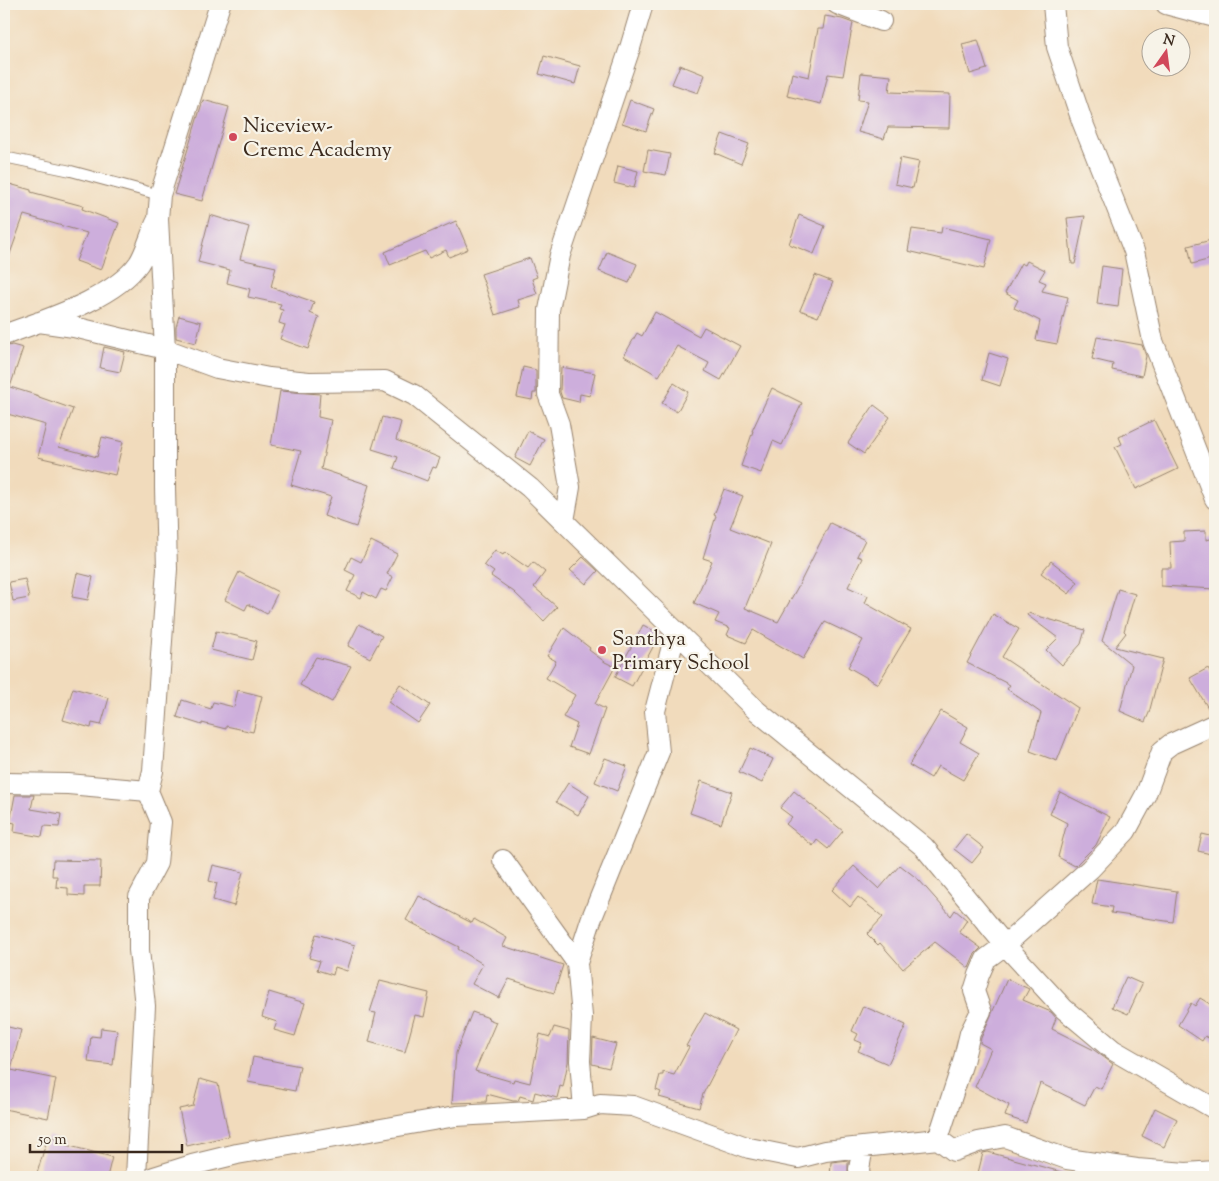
<svg xmlns="http://www.w3.org/2000/svg" width="1219" height="1181" font-family="'Sorts Mill Goudy',serif">
<style>
.building{fill:#cdaedc}
.lines{fill:none;stroke-linecap:round;stroke-linejoin:round}
.service-casing{stroke:#96826d;stroke-width:12}
.minor-casing{stroke:#96826d;stroke-width:22}
.service{stroke:#fff;stroke-width:10}
.minor{stroke:#fff;stroke-width:20}
.poi-dot{fill:#d1495b;stroke:#f7f3e8;stroke-width:2}
.labels{text-anchor:middle;stroke-width:4.5;stroke-linejoin:round;paint-order:stroke}
.poi-label{font-size:21px;fill:#3b2a1e;stroke:#f7f3e8;text-anchor:start}
</style>
<rect width="100%" height="100%" fill="#f7f3e8"/>
<filter id="ink" filterUnits="userSpaceOnUse"><feTurbulence type="fractalNoise" baseFrequency=".02" numOctaves="2"/><feDisplacementMap in="SourceGraphic" scale="10" xChannelSelector="R" yChannelSelector="G"/><feConvolveMatrix kernelMatrix="1 2 1 2 8 2 1 2 1" color-interpolation-filters="sRGB"/></filter>
<filter id="wash" filterUnits="userSpaceOnUse"><feTurbulence type="fractalNoise" baseFrequency=".0096" numOctaves="4" result="noise"/><feDisplacementMap in="SourceGraphic" scale="20" xChannelSelector="R" yChannelSelector="G"/><feGaussianBlur stdDeviation="1.12" result="paint"/><feColorMatrix in="noise" values="0 0 0 0 0 0 0 0 0 0 0 0 0 0 0 0 0 1.4 0 .05"/><feComposite in="paint" operator="in"/></filter>
<g filter="url(#wash)">
<rect width="100%" height="100%" fill="#f1dbbc"/>
<g id="blocks">
<!-- building -->
<path class="building" d="M 825,16 L 842,19 L 853,23 L 843,76 L 828,74 L 821,104 L 787,96 L 792,73 L 809,77 L 818,29 L 823,29 Z
M 978,40 L 987,69 L 970,74 L 962,44 Z
M 544,56 L 580,66 L 575,84 L 539,74 Z
M 680,65 L 705,75 L 698,93 L 672,84 Z
M 861,73 L 891,76 L 889,92 L 950,94 L 949,128 L 888,127 L 884,139 L 858,132 L 868,101 L 858,100 Z
M 203,100 L 229,107 L 202,201 L 174,194 Z
M 630,100 L 654,109 L 646,131 L 622,123 Z
M 722,134 L 749,144 L 741,164 L 715,153 Z
M 648,150 L 670,154 L 666,175 L 644,171 Z
M 900,158 L 919,162 L 913,188 L 895,184 Z
M 618,166 L 638,171 L 634,188 L 614,183 Z
M 6,183 L 31,190 L 31,192 L 83,206 L 82,209 L 119,223 L 101,270 L 76,261 L 87,233 L 24,215 L 7,262 L 4,261 L 4,192 Z
M 210,215 L 249,227 L 240,259 L 276,267 L 271,287 L 314,302 L 310,313 L 319,317 L 308,349 L 280,339 L 285,325 L 279,323 L 283,310 L 279,309 L 281,304 L 248,297 L 250,289 L 227,283 L 230,270 L 198,262 Z
M 799,215 L 825,226 L 814,254 L 789,244 Z
M 1085,216 L 1075,264 L 1072,264 L 1067,218 Z
M 456,221 L 468,249 L 449,257 L 446,250 L 429,258 L 425,251 L 390,265 L 385,252 Z
M 942,227 L 991,239 L 984,269 L 908,251 L 912,229 L 941,233 Z
M 1215,239 L 1215,258 L 1192,264 L 1188,246 Z
M 607,252 L 637,264 L 629,283 L 599,271 Z
M 530,258 L 537,277 L 532,279 L 537,294 L 518,300 L 520,307 L 495,315 L 481,274 Z
M 1027,261 L 1045,270 L 1039,280 L 1046,283 L 1042,291 L 1068,297 L 1057,344 L 1036,340 L 1040,321 L 1014,308 L 1018,300 L 1005,293 L 1021,263 L 1025,265 Z
M 1102,266 L 1122,269 L 1118,307 L 1097,304 Z
M 815,275 L 833,282 L 818,317 L 800,310 Z
M 655,312 L 699,336 L 704,327 L 740,346 L 721,380 L 705,371 L 709,363 L 677,346 L 659,376 L 624,356 L 637,333 L 642,336 Z
M 179,316 L 201,322 L 196,343 L 176,338 L 176,327 Z
M 1097,337 L 1142,345 L 1146,356 L 1142,376 L 1112,370 L 1113,364 L 1092,359 Z
M 12,345 L 23,348 L 10,387 L 39,396 L 39,397 L 73,409 L 59,447 L 97,457 L 102,437 L 123,442 L 115,475 L 38,457 L 46,425 L 4,413 L 4,347 Z
M 104,347 L 125,352 L 120,372 L 100,368 Z
M 989,353 L 1008,359 L 1000,386 L 982,380 Z
M 523,367 L 536,370 L 536,393 L 533,393 L 532,400 L 517,397 Z
M 561,367 L 595,373 L 590,396 L 580,394 L 579,402 L 562,398 L 560,392 Z
M 674,383 L 688,392 L 677,412 L 662,403 Z
M 772,388 L 802,403 L 782,445 L 773,441 L 761,473 L 741,466 L 753,431 L 752,431 Z
M 280,391 L 320,394 L 318,417 L 331,420 L 321,469 L 369,485 L 356,527 L 324,516 L 331,497 L 291,485 L 301,451 L 271,445 Z
M 874,405 L 890,417 L 864,454 L 848,443 Z
M 382,417 L 401,422 L 396,440 L 440,458 L 436,468 L 433,467 L 427,481 L 394,468 L 398,457 L 372,449 Z
M 1154,420 L 1178,469 L 1136,489 L 1115,447 L 1122,444 L 1119,437 Z
M 528,431 L 544,439 L 530,466 L 515,458 Z
M 724,489 L 743,496 L 730,528 L 771,544 L 745,608 L 778,622 L 800,583 L 830,523 L 865,540 L 857,556 L 862,558 L 848,587 L 868,596 L 865,603 L 911,629 L 878,684 L 848,667 L 863,640 L 825,622 L 803,659 L 753,630 L 746,643 L 727,635 L 730,628 L 715,622 L 719,614 L 694,603 L 712,561 L 703,558 L 716,516 L 714,515 Z
M 1206,531 L 1206,540 L 1215,538 L 1215,589 L 1161,586 L 1161,568 L 1171,568 L 1170,542 L 1184,541 L 1184,532 Z
M 371,541 L 397,554 L 387,574 L 393,577 L 386,591 L 381,589 L 376,599 L 363,592 L 361,598 L 347,591 L 355,575 L 345,570 L 351,557 L 361,562 Z
M 495,550 L 503,555 L 505,552 L 528,568 L 533,562 L 545,572 L 534,587 L 557,607 L 544,621 L 514,592 L 491,576 L 494,572 L 484,565 Z
M 583,557 L 598,571 L 586,584 L 570,570 Z
M 1051,561 L 1078,582 L 1069,594 L 1041,573 Z
M 239,572 L 278,592 L 267,614 L 248,604 L 245,610 L 225,600 Z
M 77,573 L 93,577 L 88,600 L 72,597 Z
M 25,579 L 29,598 L 13,601 L 9,582 Z
M 1118,589 L 1135,594 L 1124,631 L 1126,633 L 1115,647 L 1163,659 L 1149,713 L 1145,722 L 1120,711 L 1132,665 L 1102,641 Z
M 1028,613 L 1085,630 L 1081,644 L 1062,665 L 1046,650 L 1058,638 L 1027,615 Z
M 993,614 L 1019,629 L 1002,657 L 1078,708 L 1057,761 L 1030,751 L 1041,713 L 1007,689 L 1010,685 L 967,663 Z
M 359,624 L 382,636 L 370,658 L 348,646 Z
M 643,625 L 660,634 L 632,686 L 615,677 Z
M 564,628 L 590,648 L 589,650 L 605,662 L 615,667 L 595,704 L 605,709 L 589,754 L 569,747 L 577,724 L 563,717 L 575,695 L 546,678 L 556,661 L 547,656 Z
M 216,631 L 257,641 L 252,660 L 211,650 Z
M 316,657 L 351,666 L 332,702 L 300,685 Z
M 1208,668 L 1215,680 L 1215,712 L 1211,713 L 1190,678 Z
M 400,684 L 430,705 L 418,723 L 388,702 Z
M 73,688 L 109,698 L 101,725 L 92,723 L 91,728 L 63,720 Z
M 238,690 L 262,696 L 253,732 L 226,726 L 226,729 L 202,723 L 202,725 L 177,717 L 182,700 L 211,709 L 213,702 L 234,707 Z
M 941,711 L 968,727 L 960,742 L 979,753 L 963,780 L 938,766 L 931,778 L 909,765 Z
M 750,748 L 773,759 L 762,783 L 739,772 Z
M 605,758 L 627,766 L 617,791 L 595,782 Z
M 701,781 L 732,792 L 721,824 L 690,813 Z
M 568,783 L 589,796 L 578,815 L 556,802 Z
M 794,791 L 843,831 L 828,849 L 817,840 L 813,846 L 786,824 L 792,817 L 780,808 Z
M 1060,792 L 1110,817 L 1096,845 L 1075,866 L 1058,857 L 1067,823 L 1050,814 Z
M 15,795 L 34,795 L 31,809 L 61,814 L 59,827 L 44,826 L 42,837 L 14,832 L 15,823 L 10,822 Z
M 966,834 L 984,848 L 972,863 L 954,849 Z
M 1202,834 L 1215,837 L 1215,855 L 1198,851 Z
M 53,860 L 101,861 L 100,886 L 84,886 L 84,896 L 68,895 L 68,888 L 56,887 L 57,876 L 52,876 Z
M 213,865 L 243,872 L 234,906 L 213,900 L 217,883 L 209,881 Z
M 900,865 L 919,880 L 951,916 L 955,910 L 967,920 L 959,932 L 981,948 L 975,954 L 969,968 L 935,942 L 903,969 L 880,943 L 878,945 L 867,934 L 883,917 L 858,897 L 850,907 L 832,890 L 854,866 L 879,889 Z
M 1097,879 L 1177,891 L 1173,922 L 1111,913 L 1112,907 L 1092,904 Z
M 419,896 L 472,923 L 474,919 L 507,938 L 503,946 L 563,965 L 554,993 L 509,979 L 499,998 L 472,984 L 483,964 L 458,949 L 459,947 L 406,920 Z
M 316,934 L 355,945 L 347,971 L 335,967 L 333,975 L 317,970 L 320,961 L 309,958 Z
M 1126,977 L 1142,984 L 1128,1014 L 1112,1007 Z
M 1007,979 L 1029,989 L 1023,1000 L 1051,1012 L 1056,1018 L 1052,1029 L 1094,1050 L 1113,1064 L 1101,1089 L 1095,1086 L 1085,1105 L 1040,1083 L 1026,1123 L 1005,1116 L 1009,1105 L 975,1087 L 991,1049 L 980,1043 L 981,1038 Z
M 380,981 L 429,993 L 424,1017 L 415,1015 L 405,1052 L 369,1042 L 376,1013 L 370,1012 Z
M 269,992 L 305,1003 L 295,1036 L 274,1030 L 277,1022 L 262,1017 Z
M 1200,998 L 1215,1007 L 1215,1042 L 1205,1036 L 1202,1041 L 1178,1025 L 1191,1003 L 1195,1006 Z
M 863,1006 L 906,1025 L 888,1064 L 858,1051 L 862,1043 L 855,1040 L 858,1034 L 852,1031 Z
M 472,1012 L 489,1018 L 488,1019 L 496,1022 L 475,1071 L 513,1082 L 514,1079 L 530,1083 L 540,1034 L 550,1037 L 554,1027 L 569,1031 L 568,1062 L 563,1087 L 560,1086 L 557,1098 L 535,1092 L 533,1100 L 520,1096 L 518,1101 L 513,1101 L 487,1094 L 486,1102 L 452,1103 L 456,1053 Z
M 705,1013 L 736,1030 L 703,1094 L 699,1108 L 659,1097 L 661,1092 L 656,1090 L 660,1075 L 663,1075 L 663,1072 L 674,1075 L 689,1047 L 686,1046 Z
M 4,1026 L 21,1030 L 11,1070 L 56,1079 L 48,1118 L 4,1109 Z
M 101,1028 L 117,1030 L 113,1065 L 88,1062 L 91,1036 L 100,1037 Z
M 593,1038 L 616,1044 L 609,1068 L 592,1064 Z
M 253,1057 L 300,1066 L 295,1091 L 248,1082 Z
M 200,1079 L 218,1084 L 229,1136 L 187,1146 L 179,1109 L 193,1106 Z
M 1155,1108 L 1177,1119 L 1164,1147 L 1142,1136 Z
M 48,1136 L 67,1141 L 66,1145 L 112,1157 L 107,1177 L 36,1177 Z
M 988,1152 L 1065,1173 L 1064,1177 L 977,1177 L 983,1153 Z
M 848,1160 L 848,1177 L 830,1177 L 831,1162 Z"/>
</g>
</g>
<g filter="url(#ink)">
<use href="#blocks" fill-opacity="0" stroke="#96826d" stroke-width="1"/>
<g class="lines">
<defs>
<path id="service" d="M 4,157 L 71,171 L 160,195"/>
<path id="minor" d="M 837,4 L 881,21
M 1053,4 L 1057,47 L 1082,121 L 1134,251 L 1153,341 L 1215,499
M 1166,4 L 1215,17
M 39,322 L 74,327 L 165,349 L 217,368 L 269,378 L 309,382 L 385,381 L 414,395 L 530,488 L 757,711 L 924,847 L 1005,945 L 1064,1009 L 1113,1050 L 1215,1109
M 4,335 C 44,320 114,299 139,263 C 146,252 150,236 156,223
M 564,521 L 570,487 L 559,424 L 548,394 L 549,310 L 560,255 L 630,48 L 643,4
M 4,783 L 68,784 L 148,791
M 503,860 L 577,963 L 582,1016 L 580,1061 L 584,1109
M 577,963 L 591,920 L 659,752 L 655,711 L 676,631
M 938,1139 L 963,1062 L 970,1033 L 981,1011 L 974,991 L 979,975 L 986,959 L 1005,945 L 1090,869 L 1126,831 L 1146,794 L 1162,751 L 1171,744 L 1215,724
M 136,1177 L 145,1006 L 139,950 L 139,897 L 157,863 L 161,822 L 148,791 L 153,771 L 167,569 L 165,488 L 165,349 L 158,219 L 160,195 L 220,4
M 154,1177 L 192,1165 L 237,1154 L 456,1116 L 584,1109 L 600,1104 L 633,1106 L 749,1148 L 798,1158 L 825,1151 L 938,1139 L 954,1151 L 978,1142 L 1005,1137 L 1067,1159 L 1137,1169 L 1186,1173 L 1215,1171
M 860,1177 L 859,1169 L 863,1147"/>
</defs>
<!-- service casing -->
<use href="#service" class="service-casing"/>
<!-- minor casing -->
<use href="#minor" class="minor-casing"/>
<!-- service -->
<use href="#service" class="service"/>
<!-- minor -->
<use href="#minor" class="minor"/>
</g>
</g>
<!-- markers -->
<g class="poi-dot">
<circle cx="233" cy="137" r="5"/>
<circle cx="602" cy="650" r="5"/>
</g>
<g class="labels">
<!-- poi labels -->
<g class="poi-label">
<text x="243" y="132">Niceview-<tspan x="243" dy="24">Cremc Academy</tspan></text>
<text x="612" y="645">Santhya<tspan x="612" dy="24">Primary School</tspan></text>
</g>
</g>
<!-- margin -->
<rect width="1219" height="1181" fill="none" stroke="#f7f3e8" stroke-width="20"/>
<!-- north arrow -->
<g transform="translate(1166 52) rotate(14)"><circle r="24" fill="#f7f3e8" stroke="#aca397"/>
<path d="M0-4L9 19L0 12L-9 19Z" fill="#d1495b"/>
<text y="-8" font-size="14" font-weight="bold" text-anchor="middle" fill="#3b2a1e">N</text>
</g>
<!-- scale -->
<path d="M30 1144v8h152v-8" fill="none" stroke="#3b2a1e" stroke-width="2.5"/>
<text x="38" y="1144" font-size="15" fill="#3b2a1e" stroke="#f7f3e8" stroke-width="4" paint-order="stroke">50 m</text>
</svg>
